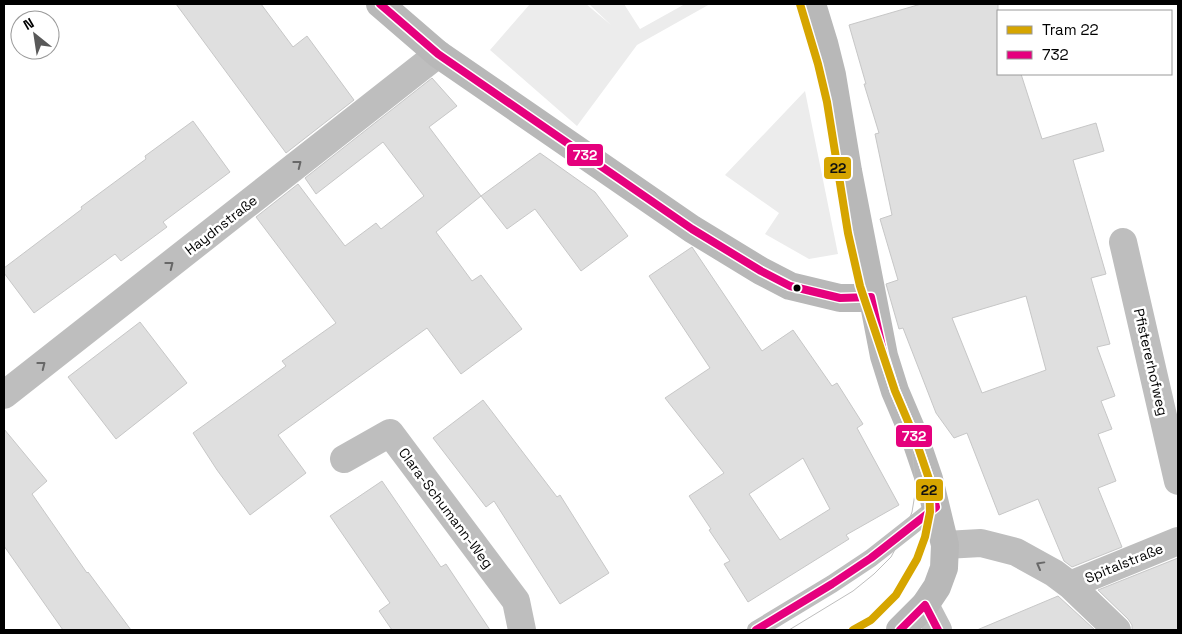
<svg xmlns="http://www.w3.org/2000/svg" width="1182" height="634" font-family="'Space Grotesk',sans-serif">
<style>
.green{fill:#ececec}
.building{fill:#dfdfdf;stroke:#c7c7c7;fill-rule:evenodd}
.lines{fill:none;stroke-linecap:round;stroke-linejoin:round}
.lane{stroke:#bebebe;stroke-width:18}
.street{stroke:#bebebe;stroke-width:28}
.secondary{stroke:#b8b8b8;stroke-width:28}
.tram{stroke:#bebebe;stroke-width:1}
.bus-1-casing{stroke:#fff;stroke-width:11}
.bus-1{stroke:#e5007d;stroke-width:8}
.tram-1-casing{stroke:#fff;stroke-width:11}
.tram-1{stroke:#d6a500;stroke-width:8}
.oneway{stroke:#686868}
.bus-dot{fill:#000;stroke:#fff;stroke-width:2}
.labels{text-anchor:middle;stroke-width:5;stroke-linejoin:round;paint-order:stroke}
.street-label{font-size:14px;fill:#000;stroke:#fff}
.line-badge{stroke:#fff;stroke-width:2}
.badge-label{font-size:14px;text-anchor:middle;font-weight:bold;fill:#fff}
.pale-badge-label{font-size:14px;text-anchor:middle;font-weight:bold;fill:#111}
</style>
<rect width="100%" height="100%" fill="#fff"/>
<!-- green -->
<path class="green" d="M 530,4 L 586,4 L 611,25 L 589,4 L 624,4 L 640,29 L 685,4 L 710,4 L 637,45 L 577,126 L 490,50 Z
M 805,91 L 838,254 L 809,259 L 765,234 L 779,213 L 725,175 Z"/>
<!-- building -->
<path class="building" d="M 176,4 L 261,4 L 293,47 L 307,36 L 354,100 L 286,153 Z
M 921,4 L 998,4 L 998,74 L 1021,74 L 1042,139 L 1096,123 L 1104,151 L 1073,160 L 1106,274 L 1091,278 L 1110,344 L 1097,347 L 1115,396 L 1101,401 L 1112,429 L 1098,434 L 1116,481 L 1098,488 L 1122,547 L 1072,567 L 1064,561 L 1038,499 L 999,515 L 967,433 L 954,438 L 936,413 L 903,328 L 899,329 L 886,284 L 898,280 L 880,219 L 892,215 L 875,134 L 879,133 L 864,84 L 866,84 L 849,25 ZM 1026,296 L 1046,370 L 982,393 L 952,318 Z
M 432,78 L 457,106 L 429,127 L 481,196 L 436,232 L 472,281 L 481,275 L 522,329 L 461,374 L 427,328 L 278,435 L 306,473 L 250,515 L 217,470 L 193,433 L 286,366 L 282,361 L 336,323 L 256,217 L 298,184 L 345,246 L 376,223 L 381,229 L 424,196 L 383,142 L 316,194 L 305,178 Z
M 193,121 L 230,172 L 163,222 L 167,227 L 121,261 L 115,254 L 34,313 L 4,273 L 4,268 L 82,209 L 81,207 L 146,159 L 145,156 Z
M 540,153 L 595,192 L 628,236 L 581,271 L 535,209 L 507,229 L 481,196 Z
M 692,247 L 762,351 L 793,330 L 832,386 L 837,383 L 863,424 L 857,428 L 899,505 L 846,535 L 849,539 L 748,602 L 724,564 L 730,561 L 709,530 L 711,529 L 689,496 L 724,473 L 665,398 L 710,368 L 649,276 ZM 803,458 L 830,509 L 780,540 L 749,494 Z
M 140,322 L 187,383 L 116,439 L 68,377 Z
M 483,400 L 557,497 L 560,495 L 609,573 L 560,604 L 494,501 L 486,507 L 433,438 Z
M 4,429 L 47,481 L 32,494 L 87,573 L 88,572 L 131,630 L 63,630 L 4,546 Z
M 382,481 L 441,567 L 446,564 L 490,630 L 392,630 L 379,611 L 390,603 L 330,516 Z
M 1178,558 L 1178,630 L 1132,630 L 1132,625 L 1128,619 L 1098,590 Z
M 1058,596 L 1095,630 L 977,630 Z"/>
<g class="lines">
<!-- lane -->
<path class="lane" d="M 756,630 L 832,584 L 871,558 L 936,507"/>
<!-- street -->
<path class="street" d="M 1123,242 L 1178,481
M 4,395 L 438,54
M 344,459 L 390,433 L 516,601 L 522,630
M 945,545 L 981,543 L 1016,552 L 1054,573 L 1070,585 L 1117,630
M 1070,585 L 1178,541
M 925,605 L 938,630"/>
<!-- secondary -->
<path class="secondary" d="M 380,4 L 438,54 L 692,229 L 761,271 L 790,286 L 840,298 L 864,298 L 871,297
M 812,4 L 824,43 L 832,75 L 848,171 L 884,356 L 895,391 L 915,438 L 929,479 L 945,545 L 944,568 L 937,587 L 925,605 L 900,630"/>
<!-- tram -->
<path class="tram" d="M 789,630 L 853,591 L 874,574 L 891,557 L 905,531 L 912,512 L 916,488 L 911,438 L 895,391"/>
<defs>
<path id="bus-1" d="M 380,4 L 438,54 L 692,229 L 761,271 L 790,286 L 840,298 L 871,297 L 884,356 L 895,391 L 915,438 L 929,479 L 936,507 L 871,558 L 832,584 L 756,630
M 900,630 L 925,605 L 938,630"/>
</defs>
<!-- bus-1 casing -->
<use href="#bus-1" class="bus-1-casing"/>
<!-- bus-1 -->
<use href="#bus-1" class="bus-1"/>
<defs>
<path id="tram-1" d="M 800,4 L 818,64 L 827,102 L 848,233 L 860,286 L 895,391 L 915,438 L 929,479 L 930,512 L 925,537 L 917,559 L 896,595 L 871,620 L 853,630"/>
</defs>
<!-- tram-1 casing -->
<use href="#tram-1" class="tram-1-casing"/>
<!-- tram-1 -->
<use href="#tram-1" class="tram-1"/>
</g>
<!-- one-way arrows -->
<defs><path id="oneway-chevron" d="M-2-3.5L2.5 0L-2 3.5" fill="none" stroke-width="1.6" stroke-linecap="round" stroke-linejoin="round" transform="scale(1.25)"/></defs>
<g class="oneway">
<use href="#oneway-chevron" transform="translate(298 164) rotate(-38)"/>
<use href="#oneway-chevron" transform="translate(170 265) rotate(-38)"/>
<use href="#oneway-chevron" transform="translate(42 365) rotate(-38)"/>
<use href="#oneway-chevron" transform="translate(1040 565) rotate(-151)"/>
</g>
<!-- markers -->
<circle class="bus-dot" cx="797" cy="288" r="4.5"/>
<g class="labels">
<!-- street labels -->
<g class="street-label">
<text transform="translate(221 225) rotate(-38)" y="5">Haydnstraße</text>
<text transform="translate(1151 362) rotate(77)" y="5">Pfistererhofweg</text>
<text transform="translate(446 508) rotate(53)" y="5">Clara-Schumann-Weg</text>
<text transform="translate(1124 563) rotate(-22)" y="5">Spitalstraße</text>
</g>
</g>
<g class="line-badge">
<rect x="566" y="143" width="38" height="24" rx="5" fill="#e5007d"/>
<rect x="823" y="156" width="29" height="24" rx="5" fill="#d6a500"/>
<rect x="895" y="424" width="38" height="24" rx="5" fill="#e5007d"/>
<rect x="915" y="478" width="29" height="24" rx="5" fill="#d6a500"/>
</g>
<g class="badge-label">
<text x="585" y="160">732</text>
<text x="914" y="441">732</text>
</g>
<g class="pale-badge-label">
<text x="838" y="173">22</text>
<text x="929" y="495">22</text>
</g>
<!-- border -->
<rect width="1182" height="634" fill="none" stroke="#000000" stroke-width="10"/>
<!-- legend -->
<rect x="997" y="10" width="175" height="65" fill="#ffffff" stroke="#999999"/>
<rect x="1007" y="26" width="25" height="8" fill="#d6a500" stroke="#999999"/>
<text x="1042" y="35" font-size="15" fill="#000000">Tram 22</text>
<rect x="1007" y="51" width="25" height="8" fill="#e5007d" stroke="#999999"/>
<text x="1042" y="60" font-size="15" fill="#000000">732</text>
<!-- north arrow -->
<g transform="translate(35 35) rotate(330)"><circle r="24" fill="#ffffff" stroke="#999999"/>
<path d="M0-4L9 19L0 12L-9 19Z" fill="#595959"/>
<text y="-8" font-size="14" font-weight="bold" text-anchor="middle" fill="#000000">N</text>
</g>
</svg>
